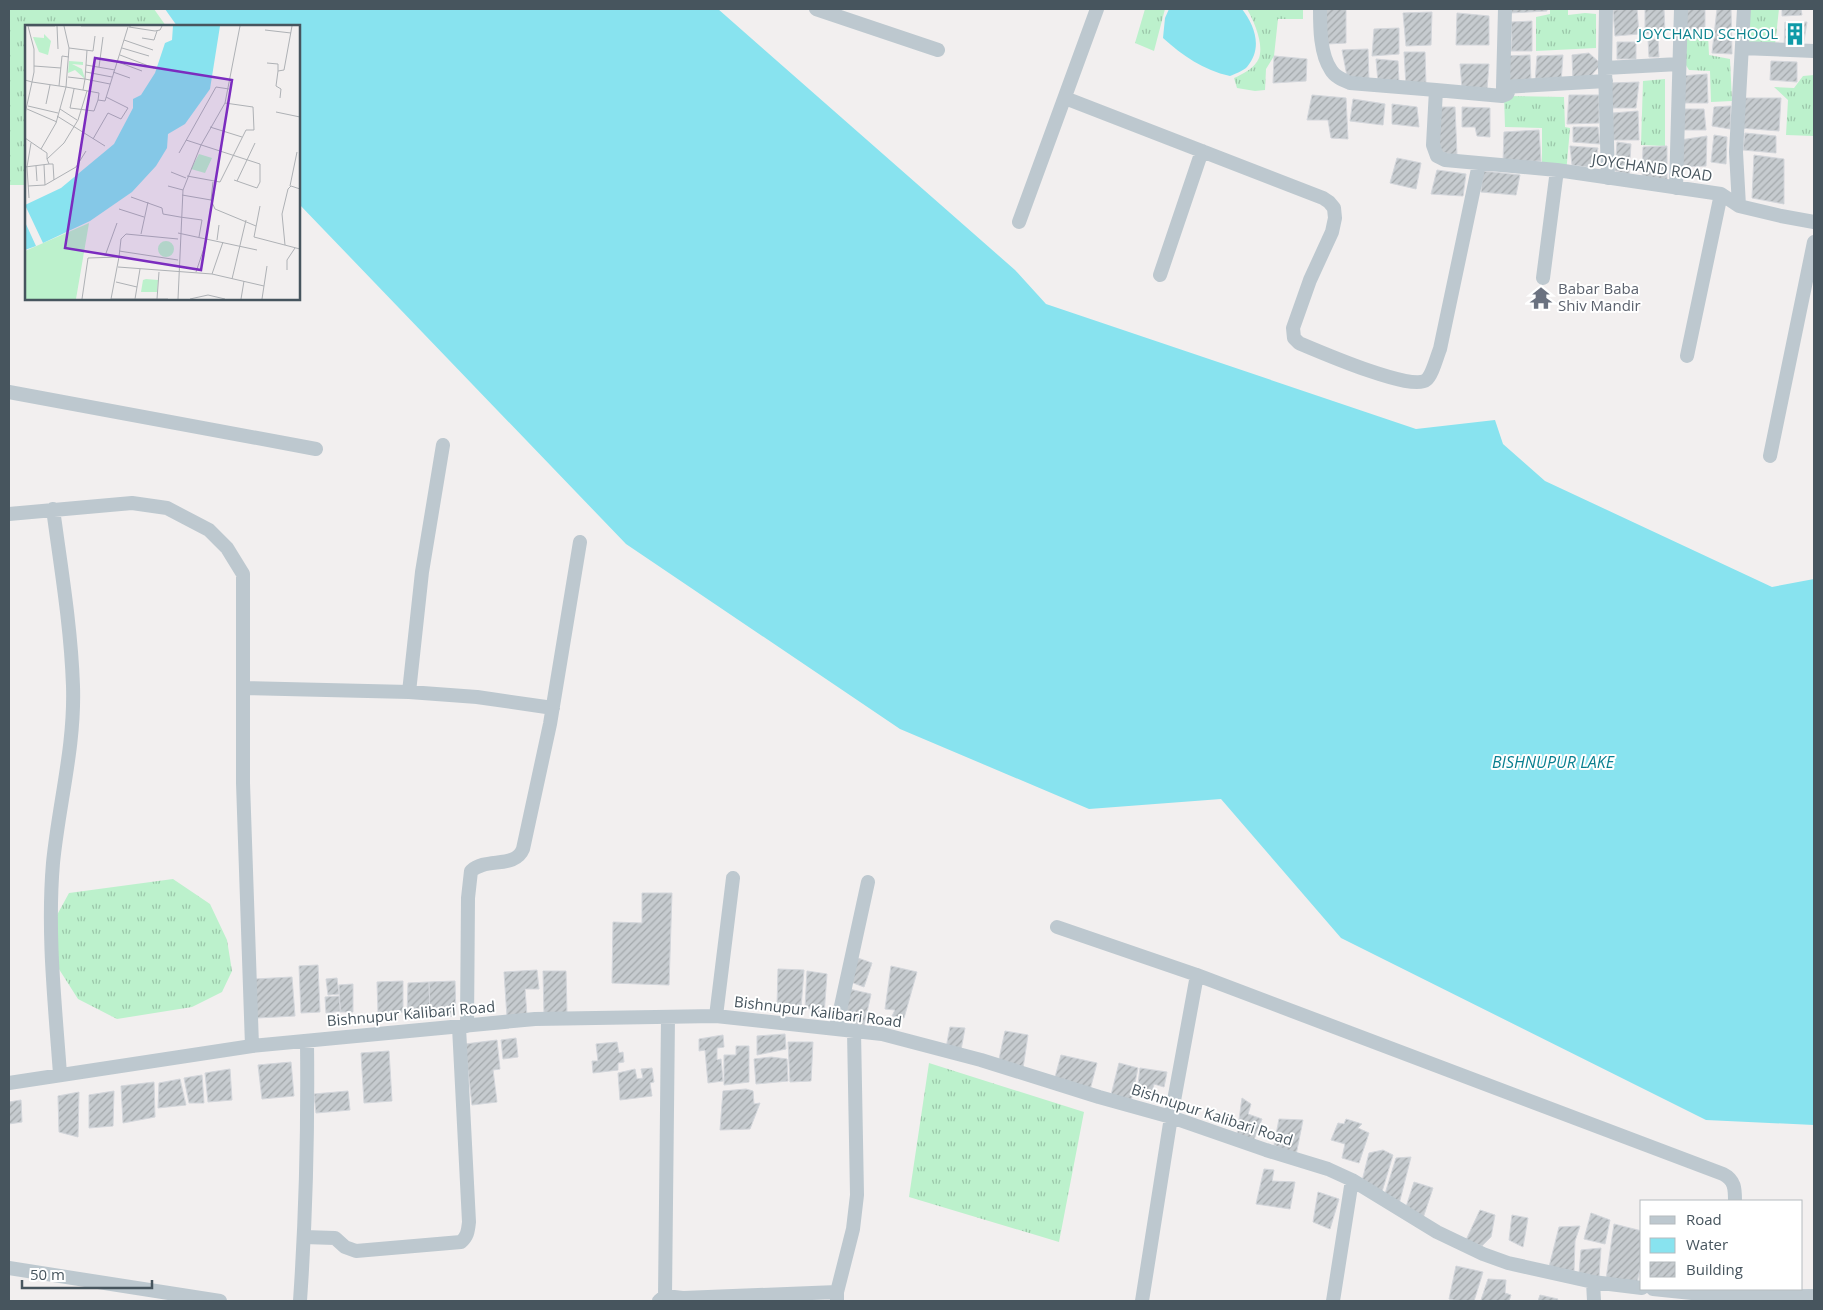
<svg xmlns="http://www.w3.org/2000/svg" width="1823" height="1310" font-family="'Open Sans',sans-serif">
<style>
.grass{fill:url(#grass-tufts)}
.water{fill:#88e3ef}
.building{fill:url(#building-hatch);stroke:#d3d6db}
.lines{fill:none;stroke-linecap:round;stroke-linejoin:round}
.minor{stroke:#bdc8cf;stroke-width:14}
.labels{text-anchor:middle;stroke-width:4;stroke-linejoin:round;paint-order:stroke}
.culture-label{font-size:15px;fill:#0d838f;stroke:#fff;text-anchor:end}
.street-label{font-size:15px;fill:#47555e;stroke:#fff}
.worship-label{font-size:15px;fill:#5b616d;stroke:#fff;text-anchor:start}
.water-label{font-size:16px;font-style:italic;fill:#097f90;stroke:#fff}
.inset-road{fill:none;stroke:#aeb1b5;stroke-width:1}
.view{fill:#7b2cbf;fill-opacity:0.15;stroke:#7b2cbf;stroke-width:2.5}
.inset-edge{fill:none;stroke:#47555e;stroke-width:2.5}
</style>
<defs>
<pattern id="grass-tufts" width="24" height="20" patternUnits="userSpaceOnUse" patternTransform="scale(1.25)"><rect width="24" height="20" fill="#bcf1cc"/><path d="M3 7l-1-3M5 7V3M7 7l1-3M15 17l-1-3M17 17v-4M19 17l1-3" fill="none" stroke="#9bc6a9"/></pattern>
<pattern id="building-hatch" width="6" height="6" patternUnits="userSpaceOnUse" patternTransform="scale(1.25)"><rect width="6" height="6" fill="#c6cbcf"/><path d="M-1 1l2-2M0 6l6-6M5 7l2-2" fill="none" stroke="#a3a8ab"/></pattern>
</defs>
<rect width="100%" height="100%" fill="#f2efef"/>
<!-- grass -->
<path class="grass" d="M 9,9 L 154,9 L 166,26 L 26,26 L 26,185 L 9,185 Z
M 1145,9 L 1165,9 L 1154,51 L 1135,43 Z
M 1247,9 L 1303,9 L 1303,19 L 1278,19 L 1274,56 L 1266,69 L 1265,90 L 1255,91 L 1237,88 L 1234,78 C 1243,74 1255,68 1259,58 C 1264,44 1254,21 1247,9 Z
M 1550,9 L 1568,9 L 1568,15 L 1585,13 L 1596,14 L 1596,48 L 1536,51 L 1536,17 L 1550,14 Z
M 1747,9 L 1779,9 L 1775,45 L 1746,44 Z
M 1679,35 L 1708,35 L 1709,55 L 1730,59 L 1732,101 L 1711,102 L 1710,71 L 1689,70 L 1684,62 Z
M 1814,75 L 1814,136 L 1786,135 L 1788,100 L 1774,87 L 1794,88 L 1803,76 Z
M 1665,79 L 1665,146 L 1641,145 L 1643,81 Z
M 1504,96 L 1564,97 L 1565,127 L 1570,128 L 1566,174 L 1542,173 L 1542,128 L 1505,127 Z
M 173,879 L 210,904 L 227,940 L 232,971 L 222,992 L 192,1007 L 117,1019 L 78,999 L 57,966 L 57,915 L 69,893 Z
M 929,1063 L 1084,1112 L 1059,1242 L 909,1197 Z"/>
<!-- water -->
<path class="water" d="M 165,9 L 718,9 L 1015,270 L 1046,304 L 1416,429 L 1495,420 L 1503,444 L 1545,481 L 1772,587 L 1814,579 L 1814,1125 L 1706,1120 L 1341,938 L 1221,799 L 1089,809 L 900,729 L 626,544 L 299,204 L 299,26 L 177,26 Z
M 1169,9 L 1242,9 C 1255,26 1263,48 1247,67 C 1243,71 1235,74 1230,76 C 1203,70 1183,56 1163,38 L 1165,18 Z"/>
<!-- building -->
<path class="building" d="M 1323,9 L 1346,9 L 1346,43 L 1327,44 Z
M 1511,9 L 1547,9 L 1547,11 L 1511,13 Z
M 1637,9 L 1639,34 L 1615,36 L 1613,10 Z
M 1645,9 L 1664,9 L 1665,33 L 1645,34 Z
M 1682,9 L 1705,9 L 1705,31 L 1682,30 Z
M 1717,9 L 1731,9 L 1732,54 L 1712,53 Z
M 1782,9 L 1801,9 L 1802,15 L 1782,16 Z
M 1432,12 L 1431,45 L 1406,46 L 1403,13 Z
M 1457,13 L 1489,16 L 1489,45 L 1456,45 Z
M 1532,21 L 1532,51 L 1511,51 L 1512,39 L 1511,22 Z
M 1785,22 L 1807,22 L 1803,47 L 1784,48 Z
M 1399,28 L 1399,54 L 1372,56 L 1374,29 Z
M 1648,39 L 1658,39 L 1659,57 L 1649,57 Z
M 1617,42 L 1636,42 L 1636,59 L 1617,59 Z
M 1368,49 L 1369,81 L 1347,76 L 1342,50 Z
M 1404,52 L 1425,52 L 1426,86 L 1406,85 Z
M 1589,53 L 1601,64 L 1590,77 L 1573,81 L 1572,55 Z
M 1530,55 L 1531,82 L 1506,82 L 1505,56 Z
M 1563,55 L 1561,83 L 1535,83 L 1537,56 Z
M 1274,56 L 1307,59 L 1306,81 L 1273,83 Z
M 1376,59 L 1398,61 L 1399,82 L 1378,82 Z
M 1771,61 L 1797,62 L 1797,82 L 1770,80 Z
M 1460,64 L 1489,64 L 1487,89 L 1462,88 Z
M 1707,74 L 1708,103 L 1682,103 L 1681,76 Z
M 1639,82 L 1636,108 L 1609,108 L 1610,83 Z
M 1312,95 L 1346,98 L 1348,139 L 1331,138 L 1328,120 L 1307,120 Z
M 1569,95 L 1599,95 L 1599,123 L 1567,124 Z
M 1742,98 L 1781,98 L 1779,131 L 1740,128 Z
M 1353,99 L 1385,104 L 1383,125 L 1350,121 Z
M 1392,104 L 1417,107 L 1419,127 L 1392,124 Z
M 1731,106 L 1730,129 L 1712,126 L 1714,107 Z
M 1440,107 L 1455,107 L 1457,156 L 1438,151 Z
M 1462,107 L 1490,108 L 1490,137 L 1477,136 L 1475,127 L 1462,127 Z
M 1679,109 L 1704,109 L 1706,130 L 1680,130 Z
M 1638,111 L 1639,140 L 1612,140 L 1613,113 Z
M 1573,127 L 1598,127 L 1600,144 L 1573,142 Z
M 1539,130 L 1541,161 L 1503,162 L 1504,132 Z
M 1745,133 L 1776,136 L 1776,153 L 1743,150 Z
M 1714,135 L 1727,137 L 1726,164 L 1711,162 Z
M 1707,136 L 1706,166 L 1681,167 L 1680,140 Z
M 1617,142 L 1631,144 L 1629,175 L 1615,171 Z
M 1570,146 L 1598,148 L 1594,168 L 1572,165 Z
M 1667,146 L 1667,185 L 1642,182 L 1643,147 Z
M 1754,155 L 1784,159 L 1784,204 L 1752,198 Z
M 1397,158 L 1421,163 L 1416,189 L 1390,183 Z
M 1437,170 L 1466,174 L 1463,196 L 1431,194 Z
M 1483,171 L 1520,175 L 1516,195 L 1481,192 Z
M 642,893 L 672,893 L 669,985 L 612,983 L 613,922 L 642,923 Z
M 855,957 L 872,963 L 864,987 L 848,981 Z
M 318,965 L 320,1012 L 301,1013 L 299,966 Z
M 891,966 L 917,972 L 904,1018 L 892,1016 L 895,1010 L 885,1009 Z
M 778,969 L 804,970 L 801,1008 L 777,1007 Z
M 537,970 L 539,989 L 525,989 L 527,1016 L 507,1017 L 504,972 Z
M 543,971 L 566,971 L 567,1014 L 544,1014 Z
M 807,971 L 827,974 L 824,1015 L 810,1016 L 812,1009 L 805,1008 Z
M 292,977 L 295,1016 L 257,1018 L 255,979 Z
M 337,978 L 339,994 L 328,995 L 326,979 Z
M 403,981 L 403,1012 L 378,1013 L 377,982 Z
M 455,981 L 456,1016 L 430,1017 L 429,982 Z
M 429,982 L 430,1017 L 407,1016 L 408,983 Z
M 353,984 L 353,1012 L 340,1012 L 339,985 Z
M 849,989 L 871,994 L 864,1026 L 842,1021 Z
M 339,996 L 341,1011 L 326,1013 L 325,997 Z
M 950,1027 L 965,1028 L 961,1050 L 946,1048 Z
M 1005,1031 L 1028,1035 L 1023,1068 L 998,1064 Z
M 785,1034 L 786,1049 L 757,1055 L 757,1036 Z
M 723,1035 L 724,1047 L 717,1048 L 717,1060 L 721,1059 L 723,1081 L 708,1083 L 705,1050 L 699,1051 L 699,1039 Z
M 516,1038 L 518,1057 L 503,1059 L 501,1040 Z
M 497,1040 L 500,1069 L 493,1070 L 497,1102 L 472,1105 L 465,1044 Z
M 617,1042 L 619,1053 L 623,1052 L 624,1062 L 618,1063 L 618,1070 L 593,1073 L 592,1061 L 598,1061 L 596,1044 Z
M 788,1042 L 813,1042 L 811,1081 L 790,1082 Z
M 736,1046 L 749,1046 L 749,1082 L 724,1085 L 724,1055 L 736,1055 Z
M 389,1051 L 392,1101 L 364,1103 L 361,1053 Z
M 1061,1055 L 1097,1063 L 1090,1090 L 1054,1081 Z
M 771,1057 L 787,1059 L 788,1081 L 756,1084 L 754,1059 Z
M 291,1062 L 294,1096 L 262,1099 L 258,1065 Z
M 1119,1063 L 1138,1068 L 1131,1102 L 1110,1099 Z
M 652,1068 L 654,1082 L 650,1083 L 652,1096 L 620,1100 L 618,1073 L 635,1069 L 637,1079 L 643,1078 L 641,1069 Z
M 1140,1068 L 1167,1072 L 1164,1087 L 1154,1084 L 1152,1093 L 1137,1092 Z
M 230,1069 L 232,1100 L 208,1102 L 205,1073 Z
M 202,1075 L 204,1103 L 189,1103 L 184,1078 Z
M 180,1079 L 186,1105 L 158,1108 L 159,1083 Z
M 154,1082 L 155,1117 L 123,1123 L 121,1086 Z
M 746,1089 L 753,1091 L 754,1104 L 760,1103 L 750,1129 L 720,1130 L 723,1091 Z
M 114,1091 L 113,1126 L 89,1128 L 89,1095 Z
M 348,1091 L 350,1110 L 316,1113 L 314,1094 Z
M 79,1092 L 78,1137 L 59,1132 L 58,1096 Z
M 1242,1098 L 1251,1104 L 1248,1114 L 1262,1119 L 1253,1142 L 1237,1134 Z
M 21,1100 L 22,1122 L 9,1124 L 9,1102 Z
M 1279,1119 L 1303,1120 L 1296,1155 L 1274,1145 Z
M 1346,1119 L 1362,1124 L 1358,1128 L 1369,1133 L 1359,1163 L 1342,1158 L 1345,1144 L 1331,1140 L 1338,1123 L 1344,1124 Z
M 1383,1150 L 1393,1155 L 1381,1195 L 1362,1181 L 1369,1153 Z
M 1411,1157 L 1399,1204 L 1384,1197 L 1396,1158 Z
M 1264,1169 L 1274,1170 L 1272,1181 L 1295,1182 L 1290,1209 L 1256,1204 Z
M 1414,1182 L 1433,1188 L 1423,1218 L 1405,1210 Z
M 1318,1192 L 1339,1199 L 1330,1229 L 1313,1222 Z
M 1480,1210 L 1495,1215 L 1491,1237 L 1482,1246 L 1466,1240 Z
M 1591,1213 L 1610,1220 L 1605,1244 L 1584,1239 Z
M 1512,1215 L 1528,1218 L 1523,1247 L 1509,1240 Z
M 1614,1224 L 1642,1231 L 1642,1258 L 1637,1283 L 1606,1279 Z
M 1580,1226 L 1575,1241 L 1574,1271 L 1549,1267 L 1559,1227 Z
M 1601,1248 L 1599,1277 L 1579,1273 L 1581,1250 Z
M 1456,1266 L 1483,1272 L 1474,1301 L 1459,1301 L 1449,1299 Z
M 1488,1279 L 1506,1280 L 1505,1293 L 1511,1295 L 1509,1301 L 1483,1301 L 1481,1300 Z
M 1540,1295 L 1558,1299 L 1557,1301 L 1538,1301 Z"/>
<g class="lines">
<!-- minor -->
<path class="minor" d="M 816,9 L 938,50
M 1320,9 C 1320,27 1320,54 1331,70 C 1335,77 1343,80 1350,83 L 1436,90 L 1433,145 L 1437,156 L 1445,160 L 1557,170 L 1721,194 L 1739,206 L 1781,216 L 1814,222
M 1606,9 L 1605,68 L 1608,178
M 1742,48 L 1814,51
M 1605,68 L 1679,64
M 1503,87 L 1606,81
M 1436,90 L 1502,96 L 1507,94 L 1508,92 L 1503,87 L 1505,9
M 1065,98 L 1323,198 L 1329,202 L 1334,208 L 1335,218 L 1332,232 L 1310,280 L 1293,328 L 1294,338 L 1299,343 C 1318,351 1412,392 1426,380 C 1432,376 1437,356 1440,349 L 1479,164
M 1676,188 L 1681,9
M 1739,206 L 1736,152 L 1744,9
M 1019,222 L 1097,9
M 1160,275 L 1202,151
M 1543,278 L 1557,170
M 1687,356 L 1721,194
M 9,392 L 316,449
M 1770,456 L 1814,242
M 53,509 C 61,568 71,627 73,686 C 75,746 59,803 53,863 C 47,933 55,1004 60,1074
M 9,514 L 132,503 L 167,508 L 209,530 L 227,548 L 243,574 L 243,783 L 252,1046
M 243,688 L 409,692 L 477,697 L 553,708
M 409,692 L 422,572 L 443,445
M 1057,927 L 1197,975 L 1723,1174 C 1735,1180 1735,1189 1735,1201
M 716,1016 L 733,878
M 467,1026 L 468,898 L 471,871 C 486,857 515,869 523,849 L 550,724 L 580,542
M 836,1029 L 868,882
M 9,1083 L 252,1046 L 535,1019 L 716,1016 L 882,1034 L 981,1060 L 1099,1097 L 1171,1117 L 1266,1150 L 1328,1169 L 1352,1180 L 1437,1232 L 1483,1254 L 1508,1263 L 1593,1282 L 1642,1288
M 304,1237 L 335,1238 L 345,1247 L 356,1251 L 461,1242 C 468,1236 468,1230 469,1222 L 459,1027
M 9,1268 L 220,1301
M 1593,1282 L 1594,1301
M 1653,1289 L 1731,1297 L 1814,1296
M 665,1296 L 668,1017
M 300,1301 C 306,1214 308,1128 307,1041
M 659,1301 L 665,1296 L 683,1298 L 837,1292
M 837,1301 L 837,1292 L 853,1229 L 857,1195 L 854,1031
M 1142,1301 L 1171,1117 L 1197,975
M 1333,1301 L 1352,1180"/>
</g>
<!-- icons -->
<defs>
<symbol id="building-bare" viewBox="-9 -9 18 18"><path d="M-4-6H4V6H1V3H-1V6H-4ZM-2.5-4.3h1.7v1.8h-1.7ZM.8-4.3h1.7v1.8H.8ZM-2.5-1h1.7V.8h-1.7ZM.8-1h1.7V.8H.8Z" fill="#0f9aa8" stroke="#fff" stroke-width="2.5" paint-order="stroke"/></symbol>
<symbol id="temple-bare" viewBox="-9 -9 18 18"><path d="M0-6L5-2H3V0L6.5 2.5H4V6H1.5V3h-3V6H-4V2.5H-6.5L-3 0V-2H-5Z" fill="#6b7280" stroke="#fff" stroke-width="2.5" paint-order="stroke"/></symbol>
</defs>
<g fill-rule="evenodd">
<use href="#building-bare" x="1779" y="18" width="32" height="32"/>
<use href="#temple-bare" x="1525" y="282" width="32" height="32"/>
</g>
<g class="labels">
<!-- culture labels -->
<g class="culture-label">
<text x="1778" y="39">JOYCHAND SCHOOL</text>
</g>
<!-- street labels -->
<g class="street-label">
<text transform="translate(1652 168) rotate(8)" y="5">JOYCHAND ROAD</text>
<text transform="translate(818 1012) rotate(7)" y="5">Bishnupur Kalibari Road</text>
<text transform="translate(411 1014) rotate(-5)" y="5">Bishnupur Kalibari Road</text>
<text transform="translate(1212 1115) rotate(18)" y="5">Bishnupur Kalibari Road</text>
</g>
<!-- worship labels -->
<g class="worship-label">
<text x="1558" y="294">Babar Baba<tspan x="1558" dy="17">Shiv Mandir</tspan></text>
</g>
<!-- water labels -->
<g class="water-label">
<text x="1553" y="768">BISHNUPUR LAKE</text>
</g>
</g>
<!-- overview -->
<g transform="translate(25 25)">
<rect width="275" height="275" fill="#f2efef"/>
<path d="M 19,9 L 26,16 L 23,30 L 14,27 L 8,12 L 19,13 ZM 44,36 L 58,37 L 58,40 L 47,39 L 57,44 L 60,54 L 50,45 L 43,48 ZM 174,129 L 187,133 L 180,148 L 166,144 ZM 64,198 L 51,274 L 0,274 L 0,226 ZM133 224a8 8 0 1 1 16 0a8 8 0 1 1-16 0Z" fill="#bcf1cc"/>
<path d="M 121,254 L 133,255 L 132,267 L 116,267 L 118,255 Z" fill="#bcf1cc"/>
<path d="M 148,1 L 195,1 L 185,64 L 160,99 L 143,109 L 142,123 L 131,141 L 107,167 L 65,196 L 18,218 L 0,180 L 36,163 L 89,119 L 108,83 L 108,74 L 116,70 L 130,48 L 140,18 L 147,15 ZM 0,197 L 11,221 L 0,225 Z" fill="#88e3ef"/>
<path class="inset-road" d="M 3,1 L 30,1M 32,1 L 33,24M 56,1 L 106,1M 104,2 L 130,6 L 135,5 L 137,1M 240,5 L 266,8M 117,13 L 129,15 L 132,6M 99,15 L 128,25M 44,23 L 68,26 L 70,11M 97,23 L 124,31M 95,30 L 129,43M 93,37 L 117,46M 242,38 L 253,39 L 253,46M 61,40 L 90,45M 9,41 L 36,43M 74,42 L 78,12M 61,47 L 87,52M 88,47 L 105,53M 43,52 L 60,54 L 62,25M 0,55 L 7,57 L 9,47 L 9,24 L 3,1M 34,61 L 37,31 L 44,32M 49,64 L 45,83 L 69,86 L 73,75 L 80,76 L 103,2M 58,65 L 60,54 L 85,59M 255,73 L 256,64 L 251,61 L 253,46 L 259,45 L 267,1M 21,79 L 25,60M 3,81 L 33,88M 2,84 L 32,97M 35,84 L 52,95M 251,87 L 275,92M 0,89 L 7,57 L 41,62 L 44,23 L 39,1M 32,91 L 80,121M 185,102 L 217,112M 0,113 L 16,124M 68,114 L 83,88 L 96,94 L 103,83 L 81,72M 161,115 L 235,139 L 235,157 L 232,163 L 209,155M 154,128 L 191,62 L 204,64M 22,134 L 22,128 L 16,124 L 31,98 L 41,62 L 74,68 L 73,75M 24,139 L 28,139 L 29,155M 19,140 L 20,160M 11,141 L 12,156M 0,142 L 24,139 L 22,134 L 39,118 L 53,95 L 62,66M 146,147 L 161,153M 162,151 L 195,157 L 221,105 L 229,105 L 228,82 L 200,78M 212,156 L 230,118M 188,157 L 186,175 L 190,184 L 231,201M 3,161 L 20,160 L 51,142 L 61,126M 143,161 L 158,165M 265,161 L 272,127M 157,170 L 186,175M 106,172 L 137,183 L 138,189 L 155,192M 4,173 L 2,142 L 6,118M 235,181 L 229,212 L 275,224M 94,184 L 119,192M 155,192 L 177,195 L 174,212M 153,208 L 232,225M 116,209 L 123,177M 192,215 L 194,200M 260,220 L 257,189 L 263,164 L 266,161 L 275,164M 94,226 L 153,235M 80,231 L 92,198M 93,242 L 187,249 L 239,261M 262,245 L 262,235 L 270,223M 171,247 L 182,214M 187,249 L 198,217M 207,254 L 221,195M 91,257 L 112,262M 57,274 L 63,233 L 94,232 L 96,214 L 101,209 L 153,214M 86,274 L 143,274M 86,274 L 94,232M 110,274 L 115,244M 132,274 L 134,247M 153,274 L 158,165 L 176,120 L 200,78 L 215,1M 165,274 L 183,270 L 200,274M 216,274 L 219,256M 237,274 L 242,241"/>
<path class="view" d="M 70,33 L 207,55 L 176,245 L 40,223 Z"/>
<rect width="275" height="275" class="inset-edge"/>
</g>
<!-- border -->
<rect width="1823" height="1310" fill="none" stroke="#47555e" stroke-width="20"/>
<!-- legend -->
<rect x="1640" y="1200" width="162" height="90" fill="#ffffff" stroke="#b5bbbf"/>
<rect x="1650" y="1216" width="25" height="8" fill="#bdc8cf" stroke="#b5bbbf"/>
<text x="1686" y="1225" font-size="15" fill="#47555e">Road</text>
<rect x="1650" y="1238" width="25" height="15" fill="#88e3ef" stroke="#b5bbbf"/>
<text x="1686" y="1250" font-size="15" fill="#47555e">Water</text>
<rect x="1650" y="1262" width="25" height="15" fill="url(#building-hatch)" stroke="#b5bbbf"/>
<text x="1686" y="1275" font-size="15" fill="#47555e">Building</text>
<!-- scale -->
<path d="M22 1280v8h130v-8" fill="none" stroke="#47555e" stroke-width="2.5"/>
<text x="30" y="1280" font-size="15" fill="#47555e" stroke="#ffffff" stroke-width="4" paint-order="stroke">50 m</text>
</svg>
